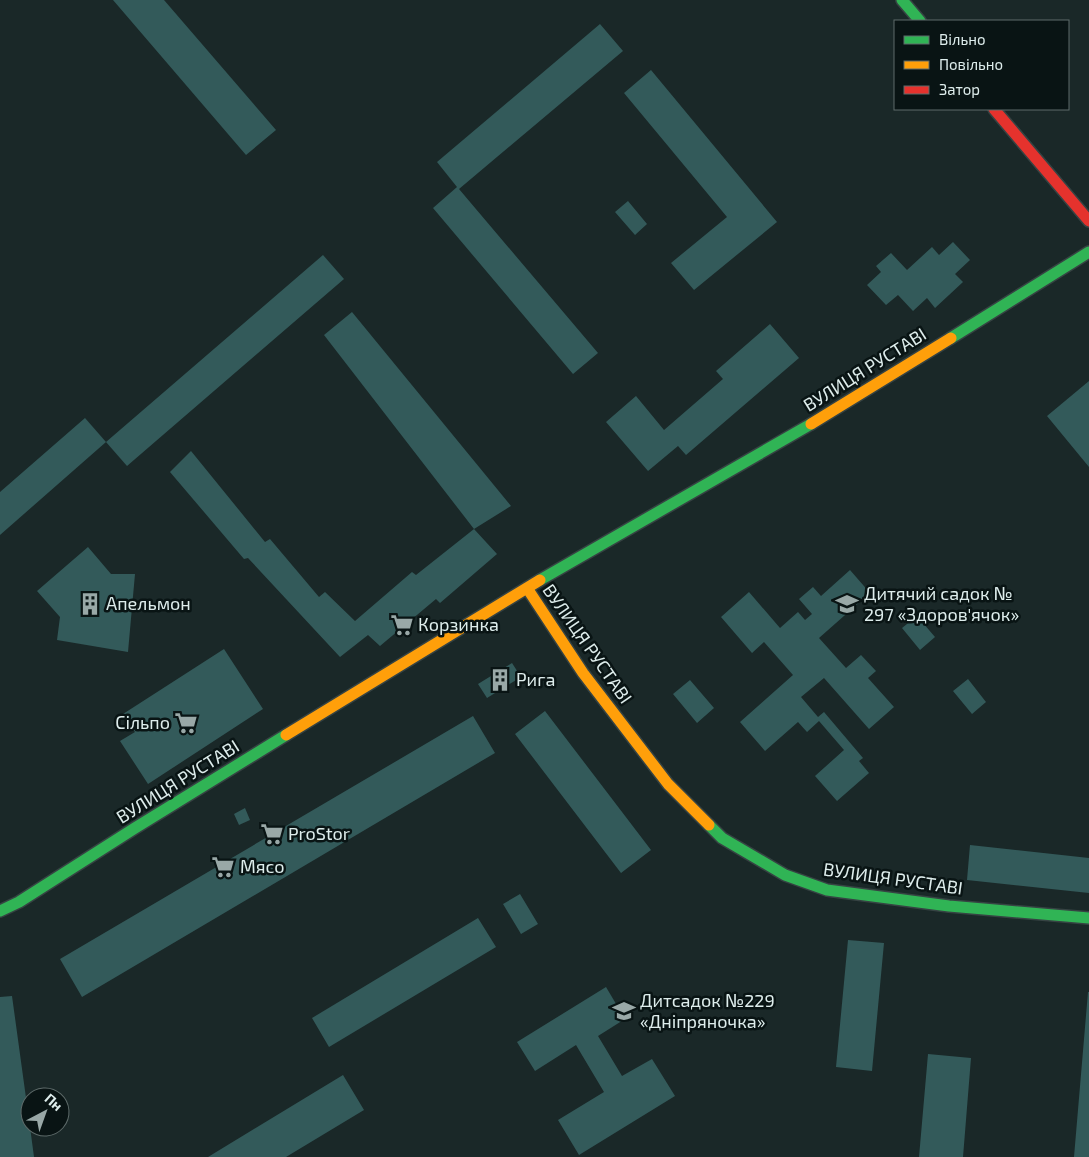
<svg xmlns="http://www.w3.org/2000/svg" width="1089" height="1157" font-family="'Exo 2',sans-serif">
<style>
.building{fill:#335a5a}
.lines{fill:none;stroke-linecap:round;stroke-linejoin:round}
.fast-casing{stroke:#364343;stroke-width:14}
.slow-casing{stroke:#364343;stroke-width:14}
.jam-casing{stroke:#364343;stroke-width:14}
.fast{stroke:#30b455;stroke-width:11}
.slow{stroke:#ff9f0a;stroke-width:11}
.jam{stroke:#e5322d;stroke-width:11}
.labels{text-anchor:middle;stroke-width:5;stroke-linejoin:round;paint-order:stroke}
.street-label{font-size:18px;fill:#deedec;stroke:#091414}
.poi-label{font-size:18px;fill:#deedec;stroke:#091414;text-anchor:start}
</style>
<rect width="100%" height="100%" fill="#1a2828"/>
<!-- building -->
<path class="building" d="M 113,0 L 164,0 L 276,130 L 246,155 Z
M 600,24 L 623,51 L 459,189 L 598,353 L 573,374 L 433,208 L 457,187 L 437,162 Z
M 651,70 L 777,222 L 694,290 L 671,263 L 727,217 L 624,93 Z
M 628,201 L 647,224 L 635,235 L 615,212 Z
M 953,242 L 970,260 L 955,274 L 963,282 L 935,308 L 927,298 L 913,311 L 898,295 L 886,305 L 867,285 L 881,272 L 876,266 L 891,253 L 907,270 L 932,247 L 939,255 Z
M 323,255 L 344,279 L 127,466 L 106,442 L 0,535 L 0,492 L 85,418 L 106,442 Z
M 352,312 L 511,506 L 474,529 L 324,335 Z
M 770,324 L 799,358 L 686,455 L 678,446 L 648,471 L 606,422 L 636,396 L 664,430 L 723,379 L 716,371 Z
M 1089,381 L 1089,467 L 1047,416 Z
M 191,451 L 265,542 L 270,539 L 319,597 L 325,592 L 355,621 L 412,572 L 416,575 L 474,529 L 497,554 L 440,603 L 436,599 L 380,646 L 368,635 L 340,657 L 248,558 L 244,559 L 170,472 Z
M 88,547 L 111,574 L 135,574 L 128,652 L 57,640 L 60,617 L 37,591 Z
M 850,570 L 870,593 L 819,638 L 846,668 L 861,655 L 876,671 L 868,678 L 894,707 L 869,729 L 824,678 L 801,697 L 818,717 L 824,712 L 863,758 L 859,761 L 869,773 L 837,801 L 815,776 L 844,750 L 819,721 L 807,732 L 798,722 L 765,751 L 740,722 L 793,675 L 764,642 L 752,653 L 721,617 L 749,592 L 780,628 L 798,612 L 805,620 L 812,614 L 799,599 L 813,587 L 821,596 Z
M 917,616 L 935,637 L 920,650 L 902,628 Z
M 224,649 L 263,709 L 148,784 L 120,741 L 135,732 L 123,714 Z
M 512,663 L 521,677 L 487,698 L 478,684 Z
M 968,679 L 986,702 L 972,714 L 953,691 Z
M 690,680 L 714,708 L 697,723 L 673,694 Z
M 545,711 L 651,850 L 621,873 L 515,734 Z
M 473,716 L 495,753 L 82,997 L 60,959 Z
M 245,808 L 250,820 L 239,825 L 234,814 Z
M 970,845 L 1089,858 L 1089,893 L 967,880 Z
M 520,894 L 538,924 L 521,934 L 503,904 Z
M 478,918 L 496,947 L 329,1047 L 312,1018 Z
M 848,940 L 884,943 L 872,1071 L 836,1067 Z
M 606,987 L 625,1019 L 598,1036 L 622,1076 L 652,1059 L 675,1096 L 579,1155 L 558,1120 L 604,1092 L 576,1045 L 535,1071 L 517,1042 Z
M 1088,992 L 1089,992 L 1089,1157 L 1074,1157 Z
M 12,996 L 30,1127 L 34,1157 L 0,1157 L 0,997 Z
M 928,1054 L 971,1058 L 963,1157 L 919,1157 Z
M 343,1075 L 364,1110 L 286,1157 L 208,1157 Z"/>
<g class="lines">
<defs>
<path id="fast" d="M 902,0 L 920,21
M 951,338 L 1089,252
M 540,580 L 811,424
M 709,825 L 722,838 L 785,875 L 827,890 L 949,906 L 1089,918
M 0,911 L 19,902 L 135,828 L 286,735"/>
<path id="slow" d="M 811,424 L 951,338
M 527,588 L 583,673 L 668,784 L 709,825
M 286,735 L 540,580"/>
<path id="jam" d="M 994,109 L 1089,221"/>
</defs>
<!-- fast casing -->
<use href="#fast" class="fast-casing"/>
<!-- slow casing -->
<use href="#slow" class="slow-casing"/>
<!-- jam casing -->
<use href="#jam" class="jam-casing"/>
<!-- fast -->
<use href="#fast" class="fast"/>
<!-- slow -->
<use href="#slow" class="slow"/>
<!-- jam -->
<use href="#jam" class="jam"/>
</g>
<!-- icons -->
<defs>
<symbol id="building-bare" viewBox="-9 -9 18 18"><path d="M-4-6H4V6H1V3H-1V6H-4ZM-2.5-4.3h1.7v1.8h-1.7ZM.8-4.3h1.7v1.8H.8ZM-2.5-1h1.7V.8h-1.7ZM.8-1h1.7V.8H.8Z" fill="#99a8a7" stroke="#091414" stroke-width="2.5" paint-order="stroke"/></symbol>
<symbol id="school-bare" viewBox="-9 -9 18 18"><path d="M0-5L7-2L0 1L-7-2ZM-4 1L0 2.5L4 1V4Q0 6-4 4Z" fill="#99a8a7" stroke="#091414" stroke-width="2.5" paint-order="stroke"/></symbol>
<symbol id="supermarket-bare" viewBox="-9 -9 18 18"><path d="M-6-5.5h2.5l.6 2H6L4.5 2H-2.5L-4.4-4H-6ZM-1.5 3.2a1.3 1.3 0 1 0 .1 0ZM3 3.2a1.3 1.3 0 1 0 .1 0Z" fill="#99a8a7" stroke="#091414" stroke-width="2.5" paint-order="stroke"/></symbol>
</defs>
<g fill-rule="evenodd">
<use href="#building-bare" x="74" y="588" width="32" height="32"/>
<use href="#school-bare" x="831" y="588" width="32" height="32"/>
<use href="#supermarket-bare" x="386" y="609" width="32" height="32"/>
<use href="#building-bare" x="484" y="664" width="32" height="32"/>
<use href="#supermarket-bare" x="170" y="707" width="32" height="32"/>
<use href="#supermarket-bare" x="256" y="818" width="32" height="32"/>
<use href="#supermarket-bare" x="207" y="851" width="32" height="32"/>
<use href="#school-bare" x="608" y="995" width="32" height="32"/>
</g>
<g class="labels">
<!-- street labels -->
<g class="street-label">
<text transform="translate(865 370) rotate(-32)" y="6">ВУЛИЦЯ РУСТАВІ</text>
<text transform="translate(587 644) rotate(55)" y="6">ВУЛИЦЯ РУСТАВІ</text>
<text transform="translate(178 782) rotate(-32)" y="6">ВУЛИЦЯ РУСТАВІ</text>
<text transform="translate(893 879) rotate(8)" y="6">ВУЛИЦЯ РУСТАВІ</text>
</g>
<!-- poi labels -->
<g class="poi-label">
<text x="864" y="600">Дитячий садок №<tspan x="864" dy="21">297 «Здоров'ячок»</tspan></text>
<text x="106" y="610">Апельмон</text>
<text x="418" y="631">Корзинка</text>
<text x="516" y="686">Рига</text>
<text x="170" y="729" text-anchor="end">Сільпо</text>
<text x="288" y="840">ProStor</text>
<text x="240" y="873">Мясо</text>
<text x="640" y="1007">Дитсадок №229<tspan x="640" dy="21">«Дніпряночка»</tspan></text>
</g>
</g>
<!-- legend -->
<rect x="894" y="20" width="175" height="90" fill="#091414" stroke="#5e6b6a"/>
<rect x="904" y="36" width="25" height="8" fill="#30b455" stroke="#5e6b6a"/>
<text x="939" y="45" font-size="15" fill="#deedec">Вільно</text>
<rect x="904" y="61" width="25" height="8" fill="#ff9f0a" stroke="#5e6b6a"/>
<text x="939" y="70" font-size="15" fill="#deedec">Повільно</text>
<rect x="904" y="86" width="25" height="8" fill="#e5322d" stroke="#5e6b6a"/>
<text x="939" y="95" font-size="15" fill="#deedec">Затор</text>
<!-- north arrow -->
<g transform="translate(45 1112) rotate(41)"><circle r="24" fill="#091414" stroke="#5e6b6a"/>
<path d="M0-4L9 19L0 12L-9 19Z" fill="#99a8a7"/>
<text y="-8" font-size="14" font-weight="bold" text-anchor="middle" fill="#deedec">Пн</text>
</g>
</svg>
